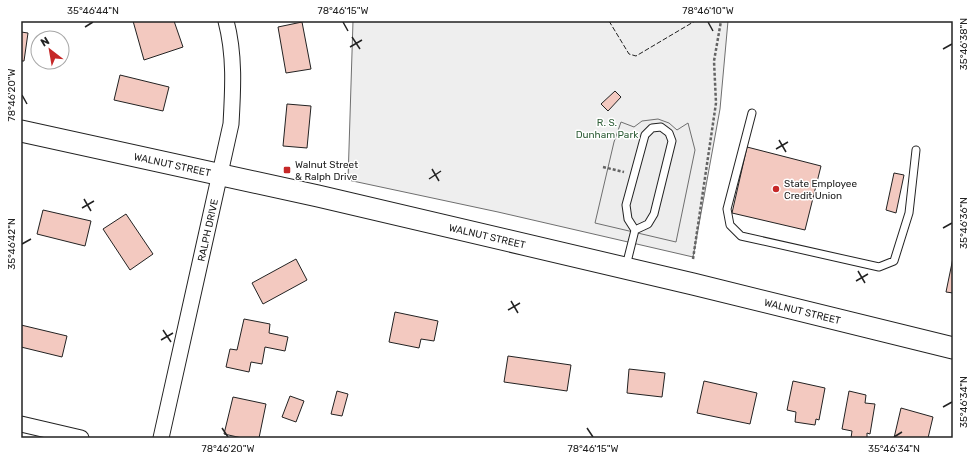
<svg xmlns="http://www.w3.org/2000/svg" width="974" height="459" font-family="Rubik,sans-serif">
<style>
.green{fill:#eee;stroke:#6f6f6f}
.parking{fill:#ededed;stroke:#6f6f6f}
.building{fill:#f3c9c0;stroke:#222}
.lines{fill:none;stroke-linecap:round;stroke-linejoin:round}
.service-casing{stroke:#222;stroke-width:9}
.minor-casing{stroke:#222;stroke-width:17}
.secondary-casing{stroke:#222;stroke-width:23}
.path{stroke:#646464;stroke-width:2.5;stroke-dasharray:3 2;stroke-linecap:butt}
.service{stroke:#fff;stroke-width:7}
.minor{stroke:#fff;stroke-width:15}
.secondary{stroke:#fff;stroke-width:21}
.fence{stroke:#222;stroke-width:1;stroke-dasharray:5 2;stroke-linecap:butt}
.ticks{fill:none;stroke:#222;stroke-width:1.5}
.poi-dot{fill:#c62828;stroke:#fff;stroke-width:1.5}
.labels{text-anchor:middle;stroke-width:3;stroke-linejoin:round;paint-order:stroke}
.park-label{font-size:10px;fill:#2f5e38;stroke:#fff}
.poi-label{font-size:10px;fill:#222;stroke:#fff;text-anchor:start}
.street-label{font-size:10px;fill:#222;stroke:#fff}
.neatline{fill:none;stroke:#222;stroke-width:1.5}
.ticks-label{font-size:10px;text-anchor:middle;fill:#222}
</style>
<rect width="100%" height="100%" fill="#fff"/>
<!-- green -->
<path class="green" d="M 353,21 L 728,21 L 720,109 L 693,257 L 498,212 L 348,180 Z"/>
<!-- parking -->
<path class="parking" d="M 658,119 L 669,123 L 677,130 L 688,123 L 695,150 L 676,242 L 595,223 L 614,142 L 621,122 L 634,127 L 642,121 Z"/>
<!-- building -->
<path class="building" d="M 133,21 L 174,21 L 183,47 L 144,60 Z
M 302,22 L 311,69 L 286,73 L 278,27 Z
M 21,32 L 28,33 L 24,61 L 21,61 Z
M 120,75 L 169,87 L 163,111 L 114,100 Z
M 615,91 L 621,97 L 608,111 L 601,104 Z
M 287,104 L 311,106 L 307,148 L 283,146 Z
M 747,147 L 821,166 L 805,230 L 732,213 Z
M 894,173 L 904,175 L 896,213 L 886,210 Z
M 43,210 L 91,221 L 85,246 L 37,234 Z
M 126,214 L 153,254 L 130,270 L 103,229 Z
M 953,258 L 953,293 L 946,292 Z
M 296,259 L 307,280 L 263,304 L 252,283 Z
M 395,312 L 438,321 L 434,341 L 421,339 L 419,348 L 389,342 Z
M 244,319 L 270,324 L 269,333 L 288,337 L 285,351 L 265,347 L 262,364 L 251,362 L 249,372 L 226,367 L 230,349 L 237,350 Z
M 21,325 L 67,336 L 62,357 L 21,347 Z
M 508,356 L 571,365 L 567,391 L 504,382 Z
M 629,369 L 665,373 L 662,397 L 627,393 Z
M 704,381 L 757,393 L 750,424 L 697,413 Z
M 793,381 L 825,388 L 819,420 L 816,419 L 815,425 L 795,422 L 796,412 L 787,410 Z
M 337,391 L 348,394 L 342,416 L 331,414 Z
M 849,391 L 866,395 L 865,403 L 875,404 L 870,434 L 867,433 L 867,438 L 851,438 L 852,431 L 842,429 Z
M 290,396 L 304,401 L 296,422 L 282,417 Z
M 233,397 L 266,404 L 259,438 L 242,438 L 224,434 Z
M 901,408 L 933,417 L 928,438 L 894,438 Z"/>
<g class="lines">
<defs>
<path id="service" d="M 752,113 L 727,209 L 730,225 L 741,236 L 879,267 L 894,261 L 909,213 L 916,150
M 626,266 L 635,230 L 628,219 L 626,205 L 645,135 L 652,128 L 661,127 L 669,133 L 672,141 L 654,214 L 648,224 L 635,230"/>
<g id="minor">
<path d="M 21,424 L 81,438"/>
<path id="s1" d="M 161,438 L 231,124 C 233,89 235,55 226,21"/>
</g>
<g id="secondary">
<path id="s2" d="M 21,131 L 318,196 L 693,284 L 953,348"/>
</g>
</defs>
<!-- service casing -->
<use href="#service" class="service-casing"/>
<!-- minor casing -->
<use href="#minor" class="minor-casing"/>
<!-- secondary casing -->
<use href="#secondary" class="secondary-casing"/>
<!-- path -->
<path class="path" d="M 603,167 L 624,172
M 693,259 L 716,103 L 714,61 L 721,21"/>
<!-- service -->
<use href="#service" class="service"/>
<!-- minor -->
<use href="#minor" class="minor"/>
<!-- secondary -->
<use href="#secondary" class="secondary"/>
<!-- fence -->
<path class="fence" d="M 609,21 L 629,54 L 636,56 L 695,21"/>
</g>
<!-- ticks -->
<path class="ticks" d="M 343,22 L 348,31M 708,22 L 713,31M 85,27 L 93,22M 352,37 L 360,49M 350,47 L 362,40M 943,49 L 952,44M 22,95 L 27,104M 779,140 L 786,152M 776,149 L 788,142M 432,169 L 439,181M 429,179 L 441,171M 84,199 L 91,211M 82,208 L 94,201M 943,228 L 952,223M 22,244 L 31,239M 858,271 L 865,283M 856,281 L 868,274M 511,301 L 518,313M 508,310 L 520,303M 163,330 L 171,342M 161,340 L 173,333M 943,407 L 952,402M 222,428 L 228,437M 587,428 L 593,437M 894,437 L 902,432"/>
<!-- markers -->
<g class="poi-dot">
<rect x="283" y="166" width="8" height="8" rx="2"/>
<circle cx="776" cy="189" r="4"/>
</g>
<g class="labels">
<!-- park labels -->
<g class="park-label">
<text x="607" y="126">R. S.<tspan x="607" dy="12">Dunham Park</tspan></text>
</g>
<!-- poi labels -->
<g class="poi-label">
<text x="295" y="168">Walnut Street<tspan x="295" dy="12">&amp; Ralph Drive</tspan></text>
<text x="784" y="187">State Employee<tspan x="784" dy="12">Credit Union</tspan></text>
</g>
<!-- street labels -->
<g class="street-label">
<text dy="4" stroke="none"><textPath href="#s2" startOffset="155">WALNUT STREET</textPath></text>
<text dy="4" stroke="none"><textPath href="#s1" startOffset="213">RALPH DRIVE</textPath></text>
<text dy="4" stroke="none"><textPath href="#s2" startOffset="478">WALNUT STREET</textPath></text>
<text dy="4" stroke="none"><textPath href="#s2" startOffset="802">WALNUT STREET</textPath></text>
</g>
</g>
<!-- border -->
<rect width="974" height="459" fill="none" stroke="#ffffff" stroke-width="44"/>
<!-- north arrow -->
<g transform="translate(50 50) rotate(329)"><circle r="19" fill="#ffffff" stroke="#a7a7a7"/>
<path d="M0-3L7 15L0 10L-7 15Z" fill="#c62828"/>
<text y="-6" font-size="11" font-weight="bold" text-anchor="middle" fill="#222222">N</text>
</g>
<rect x="22" y="22" width="930" height="415" class="neatline"/>
<g class="ticks-label">
<text x="93" y="14">35°46'44"N</text>
<text x="343" y="14">78°46'15"W</text>
<text x="708" y="14">78°46'10"W</text>
<text transform="translate(963 44) rotate(-90)" y="4">35°46'38"N</text>
<text transform="translate(11 95) rotate(-90)" y="4">78°46'20"W</text>
<text transform="translate(963 223) rotate(-90)" y="4">35°46'36"N</text>
<text transform="translate(11 244) rotate(-90)" y="4">35°46'42"N</text>
<text transform="translate(963 402) rotate(-90)" y="4">35°46'34"N</text>
<text x="228" y="452">78°46'20"W</text>
<text x="593" y="452">78°46'15"W</text>
<text x="894" y="452">35°46'34"N</text>
</g>
</svg>
